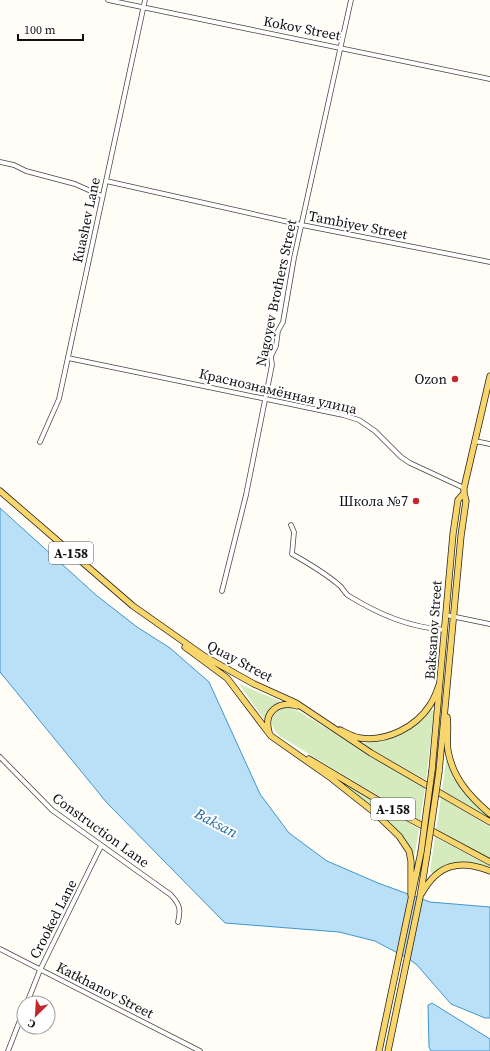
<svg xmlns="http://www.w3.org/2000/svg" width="490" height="1051" font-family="'Source Serif 4',serif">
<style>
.green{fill:#d5ebbd}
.water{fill:#b9e0f7;stroke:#3f96cf}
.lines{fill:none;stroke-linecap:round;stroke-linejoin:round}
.minor-casing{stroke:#444;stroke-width:5.5}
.major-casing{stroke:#222;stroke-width:7}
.minor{stroke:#fff;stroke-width:4}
.major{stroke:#f9d66b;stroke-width:5.5}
.major-bridge-casing{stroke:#222;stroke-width:7;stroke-linecap:butt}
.major-bridge{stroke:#f9d66b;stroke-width:5.5}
.poi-dot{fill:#c4262e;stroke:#fff;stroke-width:1.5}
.labels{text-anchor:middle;stroke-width:4;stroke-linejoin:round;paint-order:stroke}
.shield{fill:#fff;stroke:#585858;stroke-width:1}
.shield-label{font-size:13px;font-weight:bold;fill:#111}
.street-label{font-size:14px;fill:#111;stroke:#fff}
.poi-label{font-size:14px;fill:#111;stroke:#fff;text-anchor:end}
.water-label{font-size:15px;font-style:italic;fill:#1768a6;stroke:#fff}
</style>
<rect width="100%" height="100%" fill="#fffdf5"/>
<!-- green -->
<path class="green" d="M 239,684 L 280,701 L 271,708 L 265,721 Z
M 283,708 L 290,708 L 298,711 L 425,788 L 420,821 L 281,737 C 269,727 268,715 283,708 Z
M 431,709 L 434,711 L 426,780 L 360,743 C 394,742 409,734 431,709 Z
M 446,760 L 448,760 C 454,777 460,791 474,804 C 479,809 487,813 490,818 L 442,790 Z
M 332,776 L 419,829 L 414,859 L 413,860 L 407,842 L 401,834 L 391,823 Z
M 441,797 L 490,827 L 490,859 L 436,830 Z
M 435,837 L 490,866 L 490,869 C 468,861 453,860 433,874 L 430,871 Z"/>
<!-- water -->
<path class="water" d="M 0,508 L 96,595 L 137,627 L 170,648 L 209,682 L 260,794 L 289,833 L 327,861 L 378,883 L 430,902 L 490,907 L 490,1018 L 485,1018 L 451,1004 L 417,965 L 409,959 L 375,941 L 339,932 L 225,923 L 107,803 L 0,672 Z
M 432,1003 L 490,1039 L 490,1051 L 431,1051 L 429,1047 L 428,1005 Z"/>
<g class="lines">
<defs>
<path id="minor" d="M 108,0 L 490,79
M 0,162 L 14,165 L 26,171 L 75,184 L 102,196
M 106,181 L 302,225 L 490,262
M 68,358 L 343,415 L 359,420 L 375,431 L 401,457 L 410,463 L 464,488
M 475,441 L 490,444
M 40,442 L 59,399 L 145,0
M 291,525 L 294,532 L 292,554 C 308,563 325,573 339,585 C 343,588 345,594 349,596 C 380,615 409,627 445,630
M 222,591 L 246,495 L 272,365 L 271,356 L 276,346 L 278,331 L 283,322 L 294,258 L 351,0
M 446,615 L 490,624
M 0,757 L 52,810 L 171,895 C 180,905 181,909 178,922
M 0,949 L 200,1051
M 27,1003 L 40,970 L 101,846
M 8,1051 L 24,1010"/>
<path id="major" d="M 0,491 L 133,606 L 204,656 L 254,684 L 296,703 L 371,753 L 490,822
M 185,647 L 227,678 L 271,736 L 331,778 L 374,812 L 399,836 L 409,851 L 411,861 L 411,895
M 447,717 C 449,728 446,739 448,751 C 453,778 469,796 490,814
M 340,730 C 346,733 353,737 360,738 C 387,742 416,727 430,705 C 434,699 437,691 439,685
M 269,732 C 263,711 279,701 297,706
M 309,759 L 408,818 L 490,862
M 432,770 L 453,534 L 458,500 L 464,493
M 439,772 L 461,536 L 466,501 L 464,493 L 464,488 L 490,376
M 422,893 C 438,864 460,859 490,871
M 379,1051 L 421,852
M 388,1051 L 420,897 L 427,854"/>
</defs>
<!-- minor casing -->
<use href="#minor" class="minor-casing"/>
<!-- major casing -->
<use href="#major" class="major-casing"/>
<!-- minor -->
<use href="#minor" class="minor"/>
<!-- major -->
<use href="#major" class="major"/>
<defs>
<path id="major-bridge" d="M 421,852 L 432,770
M 427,854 L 439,772"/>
</defs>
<!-- major-bridge casing -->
<use href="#major-bridge" class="major-bridge-casing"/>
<!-- major-bridge -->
<use href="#major-bridge" class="major-bridge"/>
</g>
<!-- markers -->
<g class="poi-dot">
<circle cx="455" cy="379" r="4"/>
<circle cx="416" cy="501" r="4"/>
</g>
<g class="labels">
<!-- shield labels -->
<g class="shield">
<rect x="49" y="542" width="44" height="22" rx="3"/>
<rect x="371" y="798" width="44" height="22" rx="3"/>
</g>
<g class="shield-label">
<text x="71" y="558">А-158</text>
<text x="393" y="814">А-158</text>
</g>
<!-- street labels -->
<g class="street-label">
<text transform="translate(302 28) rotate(11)" y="5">Kokov Street</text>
<text transform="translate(86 220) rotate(-78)" y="5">Kuashev Lane</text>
<text transform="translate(358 225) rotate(11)" y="5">Tambiyev Street</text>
<text transform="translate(276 293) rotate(-78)" y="5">Nagoyev Brothers Street</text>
<text transform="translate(278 391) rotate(13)" y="5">Краснознамённая улица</text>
<text transform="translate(433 630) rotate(-86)" y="5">Baksanov Street</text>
<text transform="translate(240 661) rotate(28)" y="5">Quay Street</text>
<text transform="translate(101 830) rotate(36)" y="5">Construction Lane</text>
<text transform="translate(53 919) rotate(-63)" y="5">Crooked Lane</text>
<text transform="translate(105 990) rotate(27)" y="5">Katkhanov Street</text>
</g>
<!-- poi labels -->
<g class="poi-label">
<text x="447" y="384">Ozon</text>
<text x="408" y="506">Школа №7</text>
</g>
<!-- water labels -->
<g class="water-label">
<text transform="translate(216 823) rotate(28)" y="5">Baksan</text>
</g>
</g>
<!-- north arrow -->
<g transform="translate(36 1015) rotate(205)"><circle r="19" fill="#ffffff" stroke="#a0a0a0"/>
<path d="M0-3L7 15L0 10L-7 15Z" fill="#c4262e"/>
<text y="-6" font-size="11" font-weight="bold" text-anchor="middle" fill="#111111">С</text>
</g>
<!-- scale -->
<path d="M18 34v6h65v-6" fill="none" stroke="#111111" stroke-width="2"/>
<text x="24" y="34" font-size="12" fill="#111111" stroke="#ffffff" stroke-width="3" paint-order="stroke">100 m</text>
</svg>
